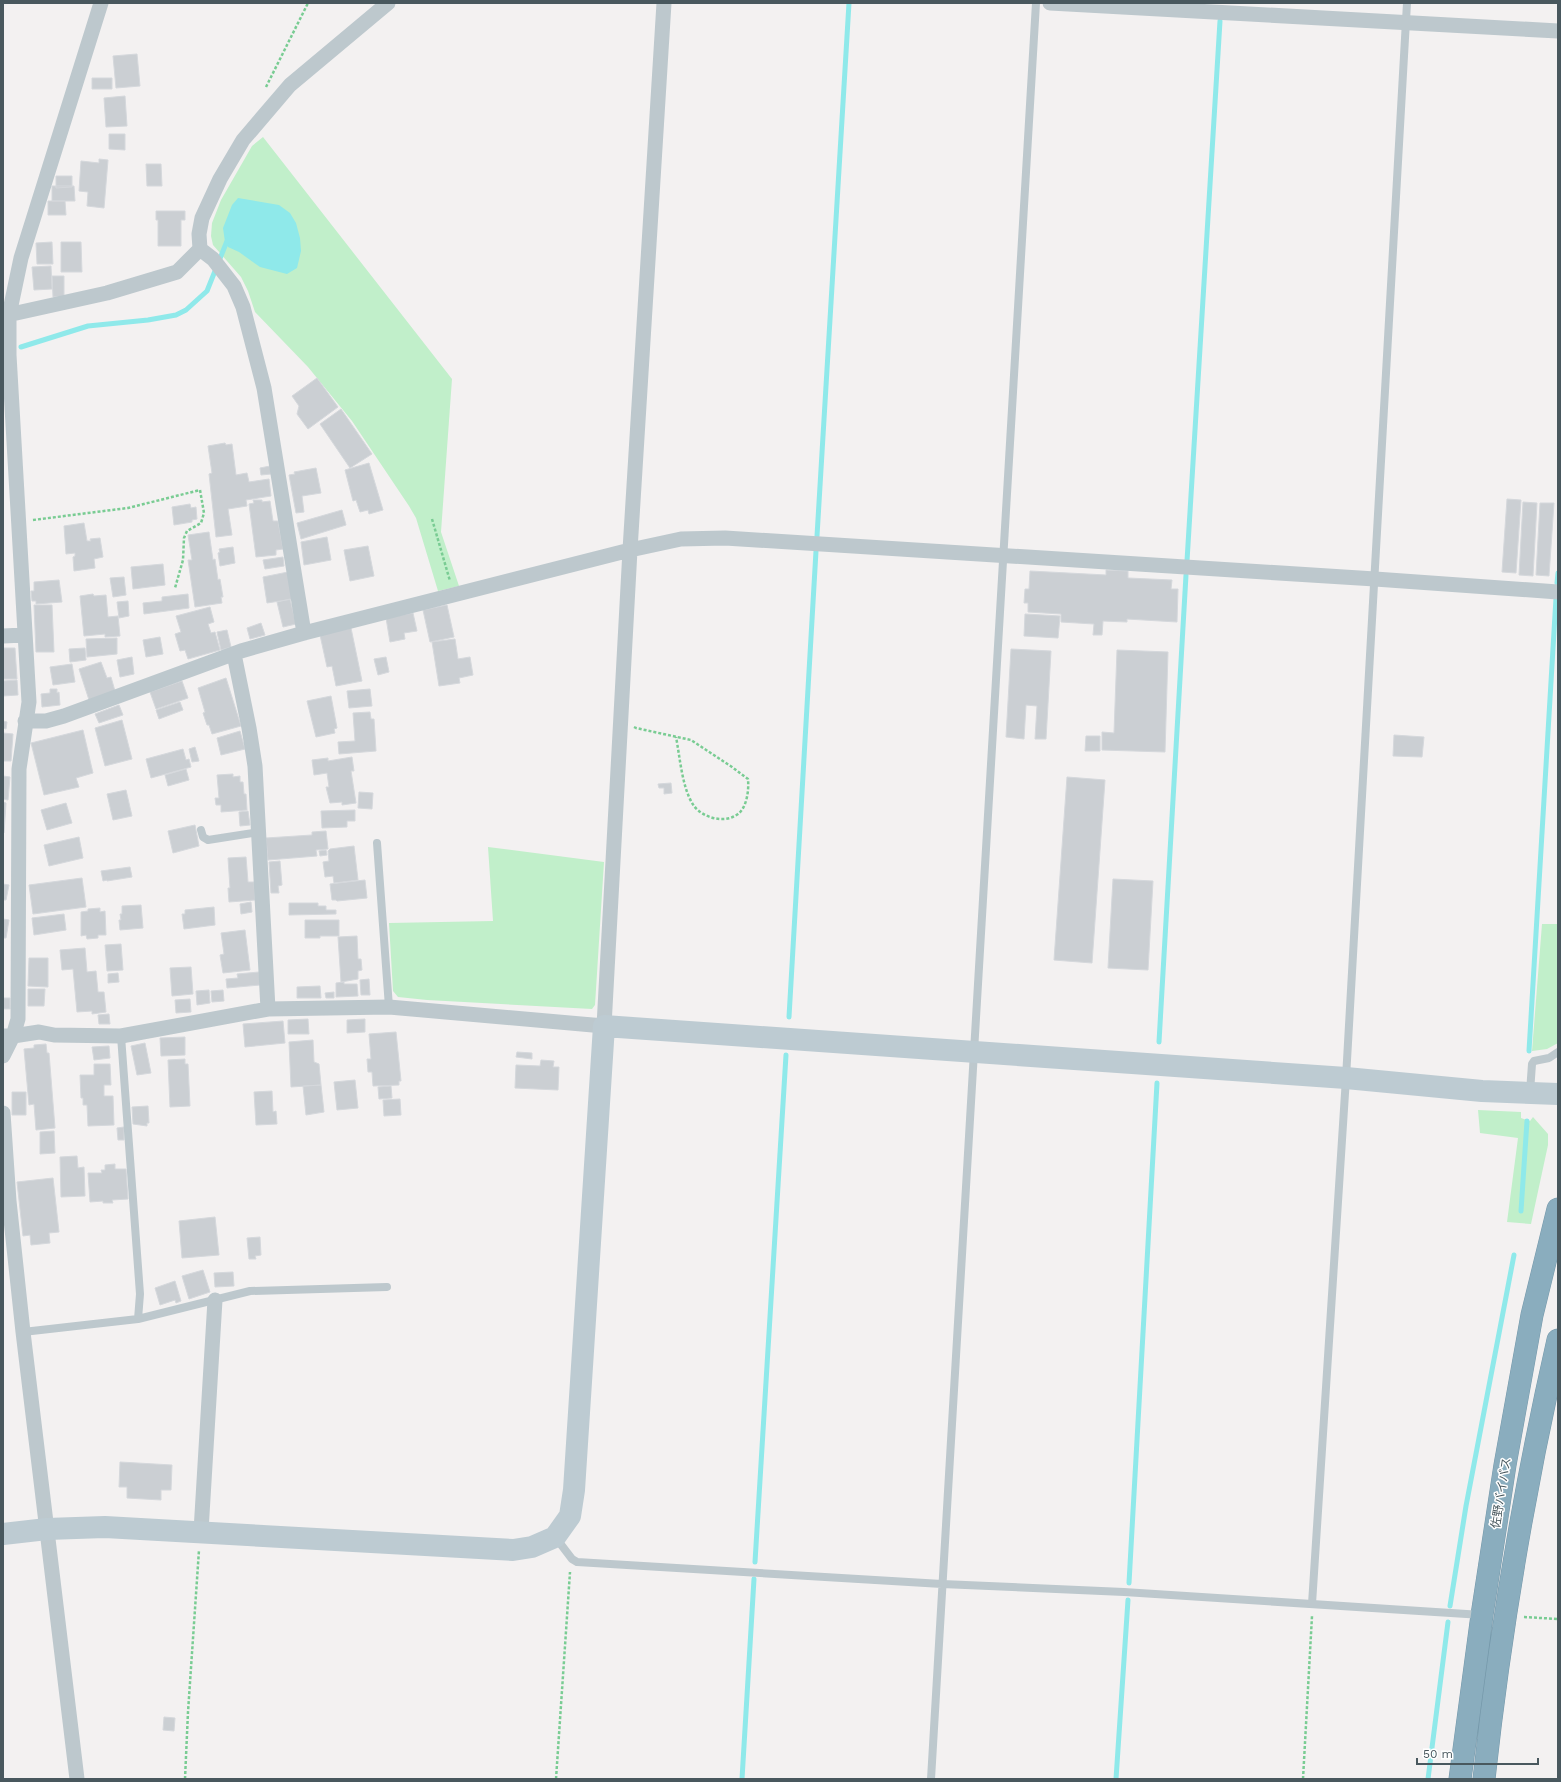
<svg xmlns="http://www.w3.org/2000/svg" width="1561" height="1782" font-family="'Work Sans','Noto Sans JP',sans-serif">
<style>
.green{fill:#c1efca}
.water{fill:#8fe9ea}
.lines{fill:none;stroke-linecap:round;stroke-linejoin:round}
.stream{stroke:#8fe9ea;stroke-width:5}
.building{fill:#cbcfd3;stroke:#d5d8dc}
.highway-casing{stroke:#7598aa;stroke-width:23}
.path{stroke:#79cc93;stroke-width:2.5;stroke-dasharray:3 2;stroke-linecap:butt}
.lane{stroke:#bdc8cd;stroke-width:8}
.street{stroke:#bdc8cd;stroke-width:15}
.secondary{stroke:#bdcbd2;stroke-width:22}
.highway{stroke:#8aadbe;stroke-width:22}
.labels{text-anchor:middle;stroke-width:3;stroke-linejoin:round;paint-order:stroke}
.street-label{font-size:12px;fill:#49585e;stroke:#fff}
</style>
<rect width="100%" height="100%" fill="#f3f1f1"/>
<!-- green -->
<path class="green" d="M 263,137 L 452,379 L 441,532 L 459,586 L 438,591 L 416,518 L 409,506 L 352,421 L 308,367 L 255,312 L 248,291 L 241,277 L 213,245 L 211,236 L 212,223 L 221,200 L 252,146 Z
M 488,847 L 604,862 L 595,1005 L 592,1009 L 427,1000 L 398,997 L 393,991 L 389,923 L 493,921 Z
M 1542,924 L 1558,924 L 1558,1043 L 1547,1049 L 1532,1051 Z
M 1478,1110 L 1521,1112 L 1521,1118 L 1530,1121 L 1533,1117 L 1548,1134 L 1548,1145 L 1531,1224 L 1507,1222 L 1518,1138 L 1480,1133 Z"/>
<!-- water -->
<path class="water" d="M 238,198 L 279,205 L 290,213 L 296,223 L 300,238 L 301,251 L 297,268 L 287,274 L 260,267 L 239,252 L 228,247 L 225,242 L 223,228 L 232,205 Z"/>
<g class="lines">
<!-- stream -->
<path class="stream" d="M 21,347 L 88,326 L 148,320 L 176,315 L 186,310 L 207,291 L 227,241 L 230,239
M 817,536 L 849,3
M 1187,561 L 1220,21
M 1557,583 L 1558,573
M 789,1017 L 816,551
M 1159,1042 L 1186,575
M 1529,1051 L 1556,598
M 1521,1211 L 1527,1121
M 755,1562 L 786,1055
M 1129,1583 L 1157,1083
M 1450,1606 L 1466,1506 L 1514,1255
M 742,1779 L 754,1579
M 1116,1779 L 1128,1600
M 1428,1779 L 1448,1622"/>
</g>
<!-- building -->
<path class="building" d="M 137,54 L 140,86 L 116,88 L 113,56 Z
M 92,78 L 112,78 L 112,89 L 92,89 Z
M 125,96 L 127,126 L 106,127 L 104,98 Z
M 109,134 L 125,134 L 125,150 L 109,149 Z
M 99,159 L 108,160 L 104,208 L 87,206 L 88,192 L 79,191 L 81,161 L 99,163 Z
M 146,164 L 161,164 L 162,186 L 147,186 Z
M 56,176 L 72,176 L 72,187 L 56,188 Z
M 52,186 L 74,186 L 75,201 L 52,201 Z
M 48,201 L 65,201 L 66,215 L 48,215 Z
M 156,211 L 185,211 L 185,220 L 181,220 L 181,246 L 158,246 L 158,220 L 156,220 Z
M 52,242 L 53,264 L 37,264 L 36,243 Z
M 61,242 L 81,242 L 82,272 L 61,272 Z
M 51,266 L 52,289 L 34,290 L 32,267 Z
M 52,276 L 64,276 L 64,296 L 53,297 Z
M 317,378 L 338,407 L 308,429 L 297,414 L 299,406 L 292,396 Z
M 341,409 L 372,454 L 350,468 L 320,424 Z
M 225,443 L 226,445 L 232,444 L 236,475 L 247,473 L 249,482 L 269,479 L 271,496 L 246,500 L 247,506 L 228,509 L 232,535 L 216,537 L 209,474 L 212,473 L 208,446 Z
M 369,463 L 383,510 L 369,514 L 368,510 L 360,512 L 356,500 L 353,501 L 345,470 Z
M 270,466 L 271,474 L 261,475 L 260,468 Z
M 316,468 L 321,493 L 302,496 L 304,512 L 296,513 L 289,475 L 295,474 L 294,472 Z
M 1507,499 L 1521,500 L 1516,573 L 1502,572 Z
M 253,500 L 262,500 L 262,502 L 270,501 L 273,521 L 278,521 L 283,549 L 276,550 L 276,555 L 256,557 L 249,504 L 254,503 Z
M 1523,502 L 1537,503 L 1533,576 L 1519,575 Z
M 1540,503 L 1554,503 L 1549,576 L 1536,575 Z
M 190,504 L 191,508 L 196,507 L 197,519 L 192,520 L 192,522 L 174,525 L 172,507 Z
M 342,510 L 346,525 L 301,539 L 297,523 Z
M 84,523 L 87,541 L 91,541 L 90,539 L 100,538 L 103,557 L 94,559 L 95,568 L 74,571 L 73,557 L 75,556 L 75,553 L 66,554 L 64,526 Z
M 209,532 L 213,560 L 215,559 L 218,580 L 220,579 L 223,597 L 221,597 L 222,603 L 195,607 L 188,560 L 192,560 L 188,535 Z
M 327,537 L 331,560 L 304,565 L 301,542 Z
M 368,546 L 374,576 L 350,581 L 344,550 Z
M 233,547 L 235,563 L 220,566 L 218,553 L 220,552 L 219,549 Z
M 283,557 L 284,566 L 265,569 L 263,560 Z
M 163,564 L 165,585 L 133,589 L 131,567 Z
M 1106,570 L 1128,571 L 1128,578 L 1172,580 L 1171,589 L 1178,589 L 1177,622 L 1127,619 L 1127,622 L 1103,621 L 1102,635 L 1093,635 L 1094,624 L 1061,622 L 1061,614 L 1028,612 L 1028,603 L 1024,603 L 1025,589 L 1029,589 L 1030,571 L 1106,575 Z
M 288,572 L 293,599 L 267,603 L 263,577 Z
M 124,577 L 126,595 L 113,597 L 110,578 Z
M 59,580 L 62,602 L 36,604 L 36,601 L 32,601 L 31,591 L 34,591 L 34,582 Z
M 93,594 L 94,596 L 106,595 L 108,617 L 118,616 L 120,636 L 105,637 L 105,634 L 84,636 L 80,596 Z
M 188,594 L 189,608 L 144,614 L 143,603 L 162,601 L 162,597 Z
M 290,599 L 296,624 L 283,627 L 277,602 Z
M 128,601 L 129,616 L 119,618 L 117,602 Z
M 34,605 L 52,605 L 54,652 L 36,652 Z
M 447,605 L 454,637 L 430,642 L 423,610 Z
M 210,607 L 214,622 L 208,624 L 211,633 L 215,632 L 220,650 L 188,659 L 185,650 L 180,651 L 175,634 L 181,632 L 176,616 Z
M 413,613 L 417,631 L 404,633 L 405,639 L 390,642 L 386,618 Z
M 1025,614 L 1060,616 L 1058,638 L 1024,636 Z
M 261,623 L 265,635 L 250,639 L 247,628 Z
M 351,628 L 362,681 L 336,686 L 332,666 L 327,667 L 320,635 Z
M 227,630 L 231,647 L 221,650 L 217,632 Z
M 160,637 L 163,654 L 146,657 L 143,640 Z
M 117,638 L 117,654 L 87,657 L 86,639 Z
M 455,639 L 458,659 L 470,657 L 473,675 L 459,678 L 460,683 L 439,686 L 432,642 Z
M 3,648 L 15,648 L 17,679 L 3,679 Z
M 85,648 L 86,660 L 70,662 L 69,649 Z
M 1011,649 L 1051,651 L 1046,739 L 1035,739 L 1037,706 L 1026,705 L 1024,739 L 1006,737 Z
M 1117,650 L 1168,652 L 1165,752 L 1102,750 L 1102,732 L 1114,733 Z
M 132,657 L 134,674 L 120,677 L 117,660 Z
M 386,657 L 389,672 L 378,675 L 374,659 Z
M 101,662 L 107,678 L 111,677 L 115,691 L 89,700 L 79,669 Z
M 72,664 L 75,682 L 53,685 L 50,667 Z
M 226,678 L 241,726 L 212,734 L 209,725 L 207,725 L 203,713 L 205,712 L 198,688 Z
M 17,680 L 18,695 L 3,696 L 3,681 Z
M 182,681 L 188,698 L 156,709 L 150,692 Z
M 50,689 L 57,689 L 57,693 L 59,692 L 60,705 L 42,707 L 41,694 L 50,693 Z
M 370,689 L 372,706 L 349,708 L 347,691 Z
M 331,696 L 337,728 L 334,729 L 335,733 L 316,737 L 307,701 Z
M 180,702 L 183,710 L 159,719 L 156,710 Z
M 119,705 L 123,715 L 99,723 L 95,714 Z
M 370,712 L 371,719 L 374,719 L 376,751 L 339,754 L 338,742 L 355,741 L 353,713 Z
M 122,720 L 132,759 L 105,766 L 95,728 Z
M 3,721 L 7,722 L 6,729 L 3,728 Z
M 83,730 L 93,773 L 76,778 L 79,787 L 44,795 L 31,743 Z
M 240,731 L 245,749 L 221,755 L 217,738 Z
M 3,733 L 13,734 L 11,761 L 3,761 Z
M 1394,735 L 1424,737 L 1422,757 L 1393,756 Z
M 1086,736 L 1100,736 L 1100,751 L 1085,751 Z
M 195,747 L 199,761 L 192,762 L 189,749 Z
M 183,749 L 186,760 L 189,759 L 191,767 L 151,778 L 146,759 Z
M 352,757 L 354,771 L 351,771 L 356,803 L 342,805 L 342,802 L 330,803 L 326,787 L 329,787 L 327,773 L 314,775 L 312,760 L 328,758 L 328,761 Z
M 186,769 L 189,780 L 168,786 L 165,775 Z
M 233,774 L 233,777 L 240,776 L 240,782 L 243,782 L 244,794 L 246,794 L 247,810 L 221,812 L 221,805 L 216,805 L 215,798 L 219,798 L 217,775 Z
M 3,776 L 10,777 L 8,800 L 3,799 Z
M 1067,777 L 1105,780 L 1092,963 L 1054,960 Z
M 671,783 L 672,793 L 664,794 L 664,788 L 659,788 L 658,784 Z
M 126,790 L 132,816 L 113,820 L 107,794 Z
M 359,792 L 373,793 L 372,809 L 358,808 Z
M 3,802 L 6,803 L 4,833 L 3,833 Z
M 66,803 L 72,823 L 47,830 L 41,810 Z
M 355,810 L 355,821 L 347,821 L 347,827 L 322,828 L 321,811 Z
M 248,811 L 250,825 L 240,826 L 239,812 Z
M 195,825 L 199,846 L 173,853 L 168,831 Z
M 326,831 L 328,849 L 316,850 L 317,856 L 268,860 L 266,838 L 312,835 L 312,832 Z
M 79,837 L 83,858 L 49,866 L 44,845 Z
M 354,846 L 358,880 L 334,883 L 333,876 L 325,877 L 323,862 L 329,861 L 328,851 L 330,849 Z
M 326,850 L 327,855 L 320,856 L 319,851 Z
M 246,857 L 248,882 L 254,882 L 255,900 L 229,902 L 228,888 L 230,888 L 228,858 Z
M 280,861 L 282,885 L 278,886 L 279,893 L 271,893 L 269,862 Z
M 130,867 L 132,877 L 107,881 L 107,880 L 103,881 L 101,871 Z
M 82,878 L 86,907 L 33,914 L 29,885 Z
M 1113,879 L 1153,881 L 1148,970 L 1108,968 Z
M 365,880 L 367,898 L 337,901 L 336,900 L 332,900 L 330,884 Z
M 3,884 L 9,885 L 6,900 L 3,900 Z
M 251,902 L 252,912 L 241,914 L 240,904 Z
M 289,903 L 318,903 L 318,906 L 326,906 L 326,910 L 336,910 L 336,914 L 289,915 Z
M 141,905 L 143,928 L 120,930 L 119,920 L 121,920 L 120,914 L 122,914 L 122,906 Z
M 214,907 L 215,925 L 184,929 L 182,914 L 185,914 L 185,910 Z
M 100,908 L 100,912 L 105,911 L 106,935 L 98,935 L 98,938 L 87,939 L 86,935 L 81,936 L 81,912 L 88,911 L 88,909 Z
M 64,914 L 66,930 L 34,935 L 32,918 Z
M 3,919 L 9,920 L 6,938 L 3,938 Z
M 305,920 L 339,920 L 339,936 L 320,936 L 320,938 L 305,938 Z
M 245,930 L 250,970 L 223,973 L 220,955 L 224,954 L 221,933 Z
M 357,936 L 358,959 L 361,959 L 362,970 L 358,971 L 358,979 L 341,982 L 338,937 Z
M 121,944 L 123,970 L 107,971 L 105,945 Z
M 85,948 L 87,972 L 96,971 L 98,992 L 104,992 L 106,1012 L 92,1014 L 92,1011 L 77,1012 L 73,969 L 62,970 L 60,950 Z
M 29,958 L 48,958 L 48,987 L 28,986 Z
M 191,967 L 193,994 L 172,996 L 170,968 Z
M 259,972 L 260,985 L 227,988 L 226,979 L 238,978 L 237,974 Z
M 118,973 L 119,982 L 108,983 L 108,974 Z
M 369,979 L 370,995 L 361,995 L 360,980 Z
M 344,982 L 344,984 L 357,984 L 358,996 L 336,997 L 336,983 Z
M 320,986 L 321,998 L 297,998 L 297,987 Z
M 28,989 L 45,989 L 44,1006 L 28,1006 Z
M 209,990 L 210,1003 L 197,1005 L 196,991 Z
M 223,990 L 224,1001 L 212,1002 L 211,991 Z
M 334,992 L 334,998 L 326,998 L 325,993 Z
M 3,998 L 10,998 L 10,1009 L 3,1009 Z
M 190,999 L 191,1012 L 176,1013 L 175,1000 Z
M 109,1014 L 110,1024 L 99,1024 L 98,1015 Z
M 308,1019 L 309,1034 L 288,1034 L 288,1020 Z
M 365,1019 L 365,1032 L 347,1033 L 347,1020 Z
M 283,1021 L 285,1043 L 245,1047 L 243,1024 Z
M 396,1032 L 401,1081 L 399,1081 L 399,1085 L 373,1086 L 372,1072 L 368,1072 L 367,1059 L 371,1059 L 369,1034 Z
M 185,1037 L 185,1055 L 161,1056 L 160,1038 Z
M 313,1040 L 314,1062 L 319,1064 L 321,1085 L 291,1087 L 289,1042 Z
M 145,1043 L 151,1073 L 137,1075 L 131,1046 Z
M 46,1044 L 47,1053 L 49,1053 L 55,1128 L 36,1130 L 34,1104 L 29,1105 L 24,1049 L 34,1048 L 34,1045 Z
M 109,1046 L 110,1058 L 94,1060 L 92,1047 Z
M 517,1052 L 532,1053 L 532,1059 L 516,1057 Z
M 185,1059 L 185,1064 L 188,1064 L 190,1106 L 170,1107 L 168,1060 Z
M 541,1060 L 554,1061 L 553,1067 L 559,1067 L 558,1090 L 515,1088 L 516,1065 L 540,1066 Z
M 94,1064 L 110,1064 L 111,1085 L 104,1085 L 104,1096 L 113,1096 L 114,1125 L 88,1126 L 87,1105 L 83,1105 L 83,1098 L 81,1098 L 80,1075 L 94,1075 Z
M 355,1080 L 358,1108 L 337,1110 L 334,1082 Z
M 321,1085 L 324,1112 L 306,1115 L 303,1086 Z
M 391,1086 L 392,1098 L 379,1099 L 378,1087 Z
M 272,1091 L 273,1112 L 276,1111 L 277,1124 L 256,1125 L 254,1092 Z
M 12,1092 L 26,1092 L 26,1115 L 12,1115 Z
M 400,1099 L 401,1115 L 384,1116 L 383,1100 Z
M 148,1106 L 149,1123 L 147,1123 L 147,1126 L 133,1124 L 132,1107 Z
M 124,1127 L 124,1140 L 118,1140 L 117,1128 Z
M 54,1131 L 55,1153 L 40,1154 L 40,1132 Z
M 77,1156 L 78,1168 L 84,1167 L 85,1196 L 61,1197 L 60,1157 Z
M 115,1164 L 115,1169 L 126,1169 L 128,1199 L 112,1200 L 113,1203 L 103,1203 L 103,1201 L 90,1202 L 88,1173 L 102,1173 L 101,1170 L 105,1170 L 105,1165 Z
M 53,1178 L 59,1232 L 49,1233 L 50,1243 L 31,1245 L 30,1235 L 23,1236 L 17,1182 Z
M 215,1217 L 219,1255 L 182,1258 L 179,1221 Z
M 260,1237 L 261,1255 L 255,1256 L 256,1259 L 249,1259 L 247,1238 Z
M 203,1270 L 210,1292 L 189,1299 L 182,1276 Z
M 233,1272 L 234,1286 L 215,1287 L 214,1273 Z
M 175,1281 L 181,1301 L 176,1303 L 175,1300 L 160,1305 L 155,1288 Z
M 120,1462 L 172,1465 L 171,1490 L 161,1490 L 161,1500 L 127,1498 L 127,1487 L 119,1487 Z
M 164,1717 L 175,1718 L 174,1731 L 163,1730 Z"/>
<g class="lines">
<defs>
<path id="highway" d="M 1460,1779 L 1482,1615 L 1505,1465 L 1532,1315 L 1558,1209
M 1484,1779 C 1500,1631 1525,1485 1558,1340"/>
</defs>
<!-- highway casing -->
<use href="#highway" class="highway-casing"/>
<!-- path -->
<path class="path" d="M 266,87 L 308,3
M 432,519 L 450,581
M 33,520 L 128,508 L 200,490 L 204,513 L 201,523 L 187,531 L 184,538 L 183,560 L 175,588
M 634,727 L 636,728 L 691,740 L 732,767 L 748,779 C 749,790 747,807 738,814 C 725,824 703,818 694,806 C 682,789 680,757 676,737
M 1524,1617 L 1558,1619
M 185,1779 L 188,1712 L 199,1550
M 556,1779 L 570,1572
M 1303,1779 L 1312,1616"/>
<!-- lane -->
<path class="lane" d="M 201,830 L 203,837 L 208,840 L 259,832
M 377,843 L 389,1007
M 121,1036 L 140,1294 L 138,1319
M 1530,1092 L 1532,1064 L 1534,1061 L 1549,1058 L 1558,1052
M 23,1332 L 138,1319 L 250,1291 L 387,1287
M 556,1538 L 572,1559 L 577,1562 L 942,1584 L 1124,1592 L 1482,1615
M 1312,1604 L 1346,1078 L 1407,3
M 931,1779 L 1036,3"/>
<!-- street -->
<path class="street" d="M 1050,3 L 1558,31
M 3,316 L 107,293 L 177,272 L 200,249
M 304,633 L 264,388 L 243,307 L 234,286 L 213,259 L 200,249 L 199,234 L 202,218 L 220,179 L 243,140 L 290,85 L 388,3
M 3,636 L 24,635
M 234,654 L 249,728 L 255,766 L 268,1009
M 25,721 L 46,721 L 64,716 L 241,651 L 304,633 L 630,550 L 681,539 L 725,538 L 1375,579 L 1558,592
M 3,1036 L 13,1036 L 39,1032 L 54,1035 L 121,1036 L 268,1009 L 389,1007 L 604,1026 L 630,550 L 664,3
M 3,1056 L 13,1036 L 18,1019 L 19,769 L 29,702 L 9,355 L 9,315 L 21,258 L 101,3
M 3,1113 L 9,1201 L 23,1332 L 77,1779
M 201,1531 L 215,1300"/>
<!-- secondary -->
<path class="secondary" d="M 3,1534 L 47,1529 L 105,1527 L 513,1550 L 532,1547 L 555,1537 L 570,1516 L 574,1490 L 604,1026 L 1346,1078 L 1482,1091 L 1558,1094"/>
<!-- highway -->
<use href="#highway" class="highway"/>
</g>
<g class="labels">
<!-- street labels -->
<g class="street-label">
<text transform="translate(1501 1493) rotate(-81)" y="4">佐野バイパス</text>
</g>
</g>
<!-- border -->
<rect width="1561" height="1782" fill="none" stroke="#49585e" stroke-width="8"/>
<!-- scale -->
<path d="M1417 1758v6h121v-6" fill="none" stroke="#49585e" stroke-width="2"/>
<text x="1423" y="1758" font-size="12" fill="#49585e" stroke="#ffffff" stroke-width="3" paint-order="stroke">50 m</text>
</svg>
